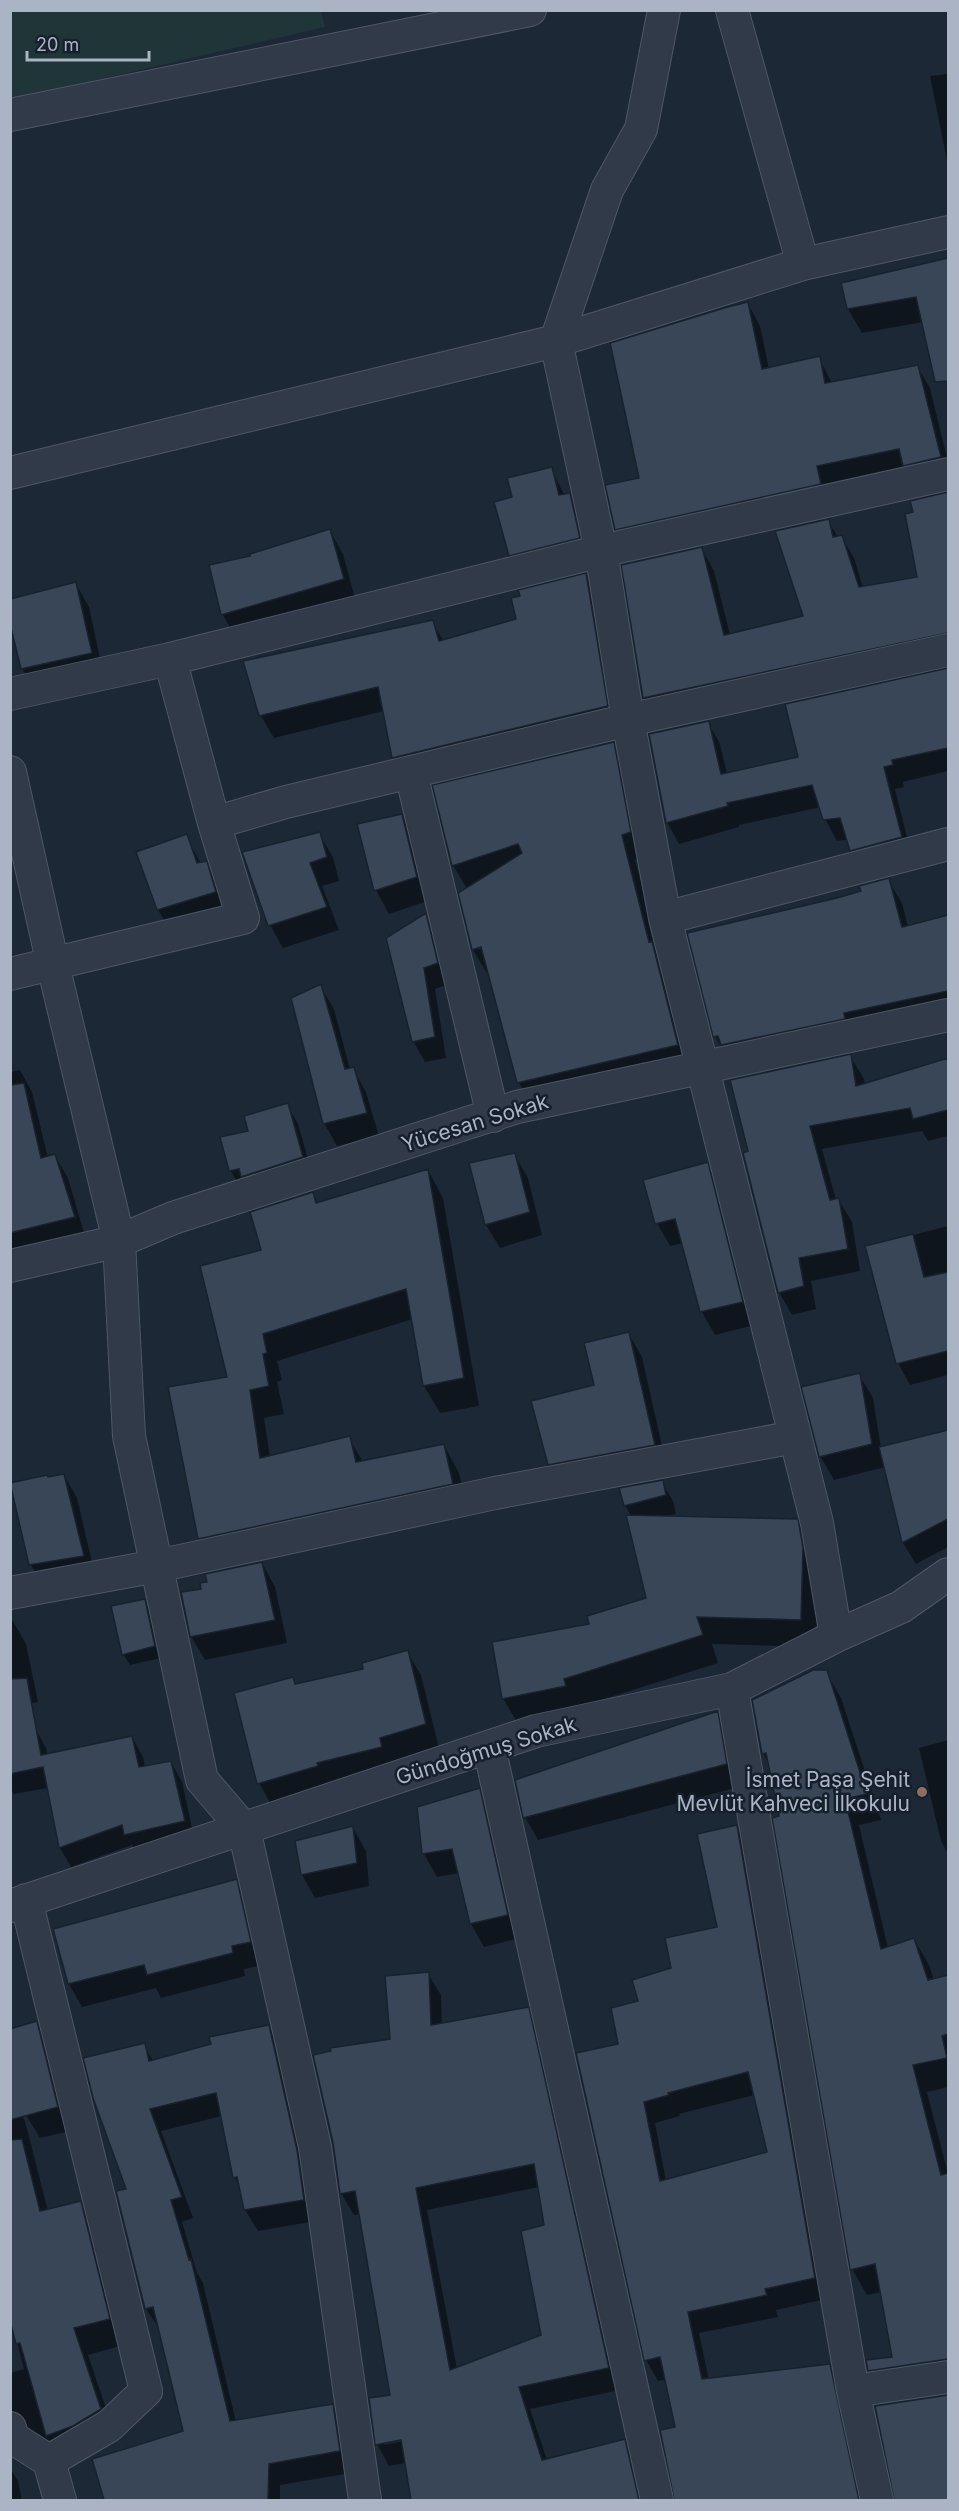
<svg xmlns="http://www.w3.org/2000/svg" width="959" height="2511" font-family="Inter,sans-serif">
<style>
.green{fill:#1f3538}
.shadow{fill:#0007;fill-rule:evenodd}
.building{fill:#384658;stroke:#18212e;stroke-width:1.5;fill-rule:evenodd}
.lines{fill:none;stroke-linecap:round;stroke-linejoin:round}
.minor-casing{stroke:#4e5766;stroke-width:34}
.minor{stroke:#313a48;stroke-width:32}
.education-dot{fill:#8d6e63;stroke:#161f2c;stroke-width:2}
.labels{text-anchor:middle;stroke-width:5;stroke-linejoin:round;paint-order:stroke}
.street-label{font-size:21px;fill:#aab4c5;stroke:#161f2c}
.poi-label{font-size:21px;fill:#aab4c5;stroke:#161f2c;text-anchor:end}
</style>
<rect width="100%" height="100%" fill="#1d2837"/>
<!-- green -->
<path class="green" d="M 10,11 L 321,11 L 325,27 L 11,100 Z"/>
<!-- shadow -->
<path class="shadow" d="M 948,74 L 948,166 L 930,76 Z
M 948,260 L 948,354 L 939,357 L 923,322 L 862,333 L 848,309 L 843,284 Z
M 748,304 L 760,326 L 769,369 L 819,358 L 832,383 L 917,366 L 930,388 L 948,462 L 629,551 L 616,529 L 641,479 Z
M 551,469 L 565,496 L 569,495 L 583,518 L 592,561 L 523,578 L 510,555 L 514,498 Z
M 948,494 L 948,656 L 657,720 L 644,698 L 623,566 L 702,549 L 714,571 L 730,635 L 805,618 L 828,521 L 838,537 L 841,536 L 854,558 L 863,588 L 918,579 L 914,514 Z
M 330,531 L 343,554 L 356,602 L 236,638 L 223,615 L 211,567 L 251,557 Z
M 586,575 L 599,598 L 620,729 L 406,780 L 393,758 L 384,711 L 274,738 L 261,716 L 432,621 L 444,642 L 518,620 Z
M 76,584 L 89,607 L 104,677 L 36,692 L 22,669 Z
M 948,670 L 948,771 L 903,782 L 904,787 L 895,789 L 907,837 L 857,849 L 852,839 L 837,841 L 825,819 L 821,807 L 739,825 L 739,827 L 679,844 L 667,822 L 708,722 L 720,744 L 727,774 L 800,758 L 787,705 Z
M 613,744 L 627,769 L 644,857 L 635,860 L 692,1070 L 533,1108 L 519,1083 L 490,974 L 488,975 L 473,950 L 460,894 L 467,889 L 453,865 Z
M 402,816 L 415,839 L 430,900 L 389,914 L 376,890 L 359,825 Z
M 319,834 L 333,857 L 339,881 L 322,886 L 339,930 L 283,948 L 270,925 Z
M 186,836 L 201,864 L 206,862 L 219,886 L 228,915 L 172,933 L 158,910 L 138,853 Z
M 888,880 L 902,903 L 908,927 L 948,917 L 948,1021 L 728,1059 L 715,1036 L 838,899 Z
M 425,915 L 437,935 L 449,984 L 435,989 L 446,1058 L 425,1062 L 413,1041 Z
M 320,986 L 334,1009 L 350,1069 L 353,1069 L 366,1092 L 379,1136 L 337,1146 L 324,1123 Z
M 850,1056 L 864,1079 L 865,1085 L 948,1059 L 948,1136 L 928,1141 L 922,1131 L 822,1149 L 836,1200 L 838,1199 L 852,1222 L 860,1271 L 811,1281 L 816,1309 L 792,1315 L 779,1292 L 750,1152 Z
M 20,1070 L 32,1092 L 48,1158 L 55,1156 L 68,1178 L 86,1240 L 10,1258 L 10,1072 Z
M 287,1105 L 298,1124 L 313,1177 L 242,1190 L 230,1170 L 250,1132 Z
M 514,1154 L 528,1178 L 542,1235 L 500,1248 L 486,1225 Z
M 707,1164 L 720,1187 L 755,1325 L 715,1335 L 702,1312 L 683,1243 L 670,1246 L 657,1223 Z
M 428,1170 L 443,1198 L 479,1406 L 440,1413 L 424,1386 L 413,1319 L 277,1361 L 282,1380 L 277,1382 L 284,1414 L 264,1418 L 270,1457 L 349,1438 L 363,1462 L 444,1445 L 459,1473 L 468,1511 L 216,1566 L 200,1538 L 229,1378 L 263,1251 L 312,1193 L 318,1204 Z
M 948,1226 L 948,1375 L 910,1385 L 898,1363 L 867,1247 Z
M 629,1334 L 642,1357 L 667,1468 L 563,1487 L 550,1464 Z
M 859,1375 L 873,1398 L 881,1448 L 948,1431 L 948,1547 L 916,1564 L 903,1543 L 885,1467 L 834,1480 L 820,1456 Z
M 64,1475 L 77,1498 L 96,1579 L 44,1588 L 31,1565 L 12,1484 Z
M 662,1482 L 673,1501 L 676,1514 L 667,1516 L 797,1521 L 813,1549 L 818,1576 L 816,1647 L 712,1644 L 718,1663 L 519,1726 L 503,1698 L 590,1625 L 648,1600 L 631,1516 L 625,1505 Z
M 262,1563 L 275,1587 L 287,1643 L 205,1660 L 191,1636 L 203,1590 Z
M 144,1601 L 151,1612 L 161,1658 L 130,1665 L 123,1654 Z
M 10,1621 L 13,1621 L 26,1644 L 38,1702 L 10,1708 Z
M 407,1652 L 421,1675 L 439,1748 L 392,1762 L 394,1770 L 272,1806 L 259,1783 L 292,1679 L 296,1685 L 365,1670 Z
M 826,1672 L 841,1698 L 881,1820 L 859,1825 L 888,1948 L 914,1939 L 929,1965 L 934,1980 L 948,1976 L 948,2087 L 927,2092 L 948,2174 L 948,2253 L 934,2257 L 942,2296 L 948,2295 L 948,2357 L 902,2364 L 902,2367 L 948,2360 L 948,2387 L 884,2396 L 869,2370 L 894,2359 L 882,2292 L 867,2295 L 852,2269 L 781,1817 L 771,1767 L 763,1754 L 754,1701 Z
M 717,1713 L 730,1736 L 739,1787 L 538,1840 L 525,1817 Z
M 35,1728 L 46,1748 L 48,1755 L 132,1737 L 143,1757 L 145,1768 L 171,1762 L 182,1782 L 195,1841 L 137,1854 L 132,1845 L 71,1867 L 60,1848 L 48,1788 L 14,1794 L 10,1788 L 10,1731 Z
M 948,1740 L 948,1854 L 941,1841 L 919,1748 Z
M 479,1789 L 492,1813 L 520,1938 L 484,1947 L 471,1924 L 459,1873 L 437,1877 L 424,1854 L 419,1808 Z
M 736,1827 L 749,1848 L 826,2299 L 776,2310 L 778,2317 L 699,2333 L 709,2380 L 829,2366 L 842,2387 L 865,2500 L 681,2500 L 675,2491 L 676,2428 L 666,2379 L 658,2381 L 646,2360 L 620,2046 L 640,2002 L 719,1928 ZM 755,2095 L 769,2153 L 666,2181 L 655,2123 L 680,2116 L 679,2114 Z
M 353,1828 L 366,1851 L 369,1886 L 315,1898 L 302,1875 L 296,1842 Z
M 236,1881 L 249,1904 L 263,1965 L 244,1969 L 245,1976 L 161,1998 L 156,1988 L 82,2007 L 69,1984 L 55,1930 Z
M 428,1974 L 441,1995 L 442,2025 L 528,2008 L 540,2030 L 620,2390 L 530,2409 L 547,2460 L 624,2441 L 637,2462 L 645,2500 L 515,2500 L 496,2441 L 457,2422 L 473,2500 L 413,2500 L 406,2463 L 389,2466 L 377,2444 L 392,2396 L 361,2214 L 354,2215 L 341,2193 L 391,2040 ZM 539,2187 L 546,2226 L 543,2336 L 457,2369 L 427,2210 ZM 408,2437 L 408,2440 L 384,2445 L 384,2442 Z
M 36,2023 L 50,2046 L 70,2131 L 40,2138 L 26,2115 Z
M 269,2027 L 281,2048 L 316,2221 L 258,2231 L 245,2210 L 241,2189 L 235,2178 L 222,2116 L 161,2131 L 193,2218 L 182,2222 L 197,2273 L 203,2283 L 236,2422 L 332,2406 L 345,2428 L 351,2473 L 280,2485 L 280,2500 L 106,2500 L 93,2460 L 185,2432 L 160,2330 L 146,2309 L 128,2190 L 144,2045 L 153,2061 L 213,2045 Z
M 10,2096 L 25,2121 L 48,2211 L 80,2202 L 95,2228 L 124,2345 L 88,2355 L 115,2435 L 88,2452 L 10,2444 L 10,2373 L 24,2369 L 10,2315 Z
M 948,2397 L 948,2500 L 896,2500 L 877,2407 Z
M 10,2468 L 18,2481 L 22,2500 L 10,2500 Z"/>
<!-- building -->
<path class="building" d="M 948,258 L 948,381 L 935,382 L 916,297 L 847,309 L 841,283 Z
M 748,302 L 762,369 L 820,356 L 825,383 L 918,365 L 941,457 L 903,466 L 899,449 L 817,466 L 821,484 L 615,530 L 605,485 L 639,478 L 610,343 L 724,308 Z
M 552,467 L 559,495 L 570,493 L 580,538 L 509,556 L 494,502 L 512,497 L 507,478 Z
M 948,492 L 948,633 L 643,698 L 621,565 L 702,547 L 724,635 L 803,616 L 775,531 L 829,519 L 833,537 L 842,535 L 859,587 L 917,577 L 905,514 L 913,512 L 910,501 Z
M 330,529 L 344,579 L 221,615 L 209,565 L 250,556 L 250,554 Z
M 586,573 L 608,706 L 392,758 L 378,687 L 259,716 L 243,661 L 433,620 L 439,641 L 516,619 L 511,598 L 520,596 L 518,590 Z
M 76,582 L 92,653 L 21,669 L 10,624 L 10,599 Z
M 948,668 L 948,748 L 892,760 L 893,765 L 884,767 L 902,837 L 850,851 L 840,818 L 823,820 L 812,785 L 727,803 L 728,806 L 666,823 L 649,734 L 709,721 L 721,774 L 798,757 L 785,704 Z
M 614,742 L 631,832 L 622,835 L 649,942 L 652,941 L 678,1045 L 517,1083 L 481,947 L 472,950 L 458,893 L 522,853 L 518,844 L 452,866 L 432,785 Z
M 402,814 L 417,877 L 374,891 L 357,824 Z
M 320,832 L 327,857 L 310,863 L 327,907 L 268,926 L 242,852 Z
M 187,834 L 197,863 L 207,861 L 216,892 L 157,910 L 136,852 Z
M 889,878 L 902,927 L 948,915 L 948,991 L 844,1013 L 845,1019 L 721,1045 L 718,1036 L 713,1037 L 687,933 L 837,898 L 861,891 L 859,886 Z
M 426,913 L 438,963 L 424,968 L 435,1037 L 412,1042 L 386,938 Z
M 321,984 L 345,1069 L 354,1067 L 367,1113 L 323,1124 L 291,998 Z
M 851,1054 L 856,1086 L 948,1058 L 948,1110 L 913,1119 L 910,1108 L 810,1126 L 830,1200 L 839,1198 L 848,1249 L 799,1258 L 804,1286 L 778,1293 L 743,1153 L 748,1151 L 730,1080 Z
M 24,1083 L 41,1158 L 55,1154 L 75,1217 L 10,1233 L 10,1085 Z
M 288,1103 L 303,1157 L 241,1177 L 239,1169 L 229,1171 L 220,1137 L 248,1131 L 244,1116 Z
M 515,1153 L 530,1212 L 485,1225 L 469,1163 Z
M 708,1162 L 743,1302 L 700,1312 L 675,1219 L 655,1224 L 643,1180 Z
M 428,1169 L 464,1378 L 423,1386 L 406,1289 L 263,1334 L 267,1353 L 263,1354 L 269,1386 L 250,1390 L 260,1458 L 350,1436 L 356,1462 L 444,1444 L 453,1484 L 198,1539 L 168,1387 L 227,1377 L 200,1266 L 261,1250 L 250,1212 L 313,1192 L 316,1203 Z
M 913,1234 L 924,1277 L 948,1272 L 948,1351 L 896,1364 L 865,1246 Z
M 629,1332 L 655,1445 L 548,1465 L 531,1401 L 594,1385 L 584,1343 Z
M 860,1373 L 872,1444 L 819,1457 L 801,1387 Z
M 948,1430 L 948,1519 L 902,1543 L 879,1447 Z
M 64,1474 L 84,1556 L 29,1565 L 10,1483 L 47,1475 L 48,1477 Z
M 663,1480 L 666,1495 L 624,1506 L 619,1488 Z
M 626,1515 L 798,1519 L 803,1547 L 801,1620 L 697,1617 L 703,1635 L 564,1679 L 566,1686 L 502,1699 L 492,1642 L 589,1624 L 587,1616 L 646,1598 Z
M 262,1562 L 275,1620 L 190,1637 L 181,1592 L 201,1589 L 200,1583 L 207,1582 L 205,1574 Z
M 145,1599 L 155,1646 L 122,1655 L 111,1606 Z
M 408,1650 L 426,1724 L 380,1738 L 382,1747 L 317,1763 L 318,1766 L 257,1784 L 234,1693 L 293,1677 L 295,1684 L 363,1669 L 362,1663 Z
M 813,1670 L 827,1670 L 867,1794 L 845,1799 L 881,1949 L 914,1938 L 928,1980 L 948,1975 L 948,2034 L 942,2036 L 947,2058 L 913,2065 L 941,2175 L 948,2173 L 948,2359 L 868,2371 L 866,2360 L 892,2357 L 875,2264 L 850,2270 L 772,1818 L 779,1816 L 766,1753 L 762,1754 L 752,1700 Z
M 27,1678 L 41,1755 L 132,1736 L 139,1767 L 171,1761 L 185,1821 L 124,1835 L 122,1825 L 59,1848 L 43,1767 L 10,1774 L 10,1679 Z
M 718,1711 L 727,1764 L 523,1818 L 515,1780 Z
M 480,1788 L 508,1915 L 470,1924 L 452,1849 L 422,1854 L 417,1807 Z
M 737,1825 L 815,2278 L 765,2289 L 767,2295 L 688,2312 L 702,2379 L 830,2364 L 859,2500 L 674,2500 L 660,2430 L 675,2427 L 660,2357 L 644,2361 L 576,2053 L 618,2044 L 611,2008 L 638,2001 L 632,1980 L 671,1968 L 665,1938 L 717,1927 L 697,1834 ZM 748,2072 L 767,2152 L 660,2181 L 644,2102 L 669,2095 L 668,2093 Z
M 353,1826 L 357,1863 L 301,1875 L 295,1841 Z
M 237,1879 L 251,1942 L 232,1946 L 233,1953 L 147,1975 L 144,1965 L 68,1984 L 53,1929 Z
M 429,1972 L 431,2025 L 529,2007 L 609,2368 L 519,2387 L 542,2460 L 625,2439 L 639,2500 L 411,2500 L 401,2440 L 375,2445 L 369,2398 L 390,2395 L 355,2191 L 340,2194 L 333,2143 L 313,2055 L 331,2051 L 330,2048 L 390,2039 L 385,1976 ZM 534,2164 L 544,2225 L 521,2231 L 541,2335 L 450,2370 L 416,2188 Z
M 37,2021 L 58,2107 L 10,2120 L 10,2029 Z
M 269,2025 L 297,2150 L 304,2200 L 244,2210 L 237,2177 L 233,2178 L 216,2093 L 150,2109 L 182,2197 L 171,2200 L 189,2260 L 191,2259 L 230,2421 L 333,2404 L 340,2451 L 269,2464 L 268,2500 L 104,2500 L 92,2459 L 183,2431 L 153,2307 L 145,2309 L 116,2191 L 126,2189 L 93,2098 L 83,2058 L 145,2043 L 149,2061 L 211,2044 L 209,2037 Z
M 22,2139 L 40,2211 L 81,2201 L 110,2319 L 74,2328 L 101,2409 L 73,2426 L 46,2436 L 20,2343 L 16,2344 L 10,2321 L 10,2140 Z
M 948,2395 L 948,2500 L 894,2500 L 875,2406 Z"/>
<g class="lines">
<defs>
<path id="minor" d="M 664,10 L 641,129 L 607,190 L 556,341 L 601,551 L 628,720 L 665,918 L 817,1523 L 836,1636
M 732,10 L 803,264
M 10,115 L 530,10
M 10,473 L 556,341 L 803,264 L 948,232
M 170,659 L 214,823
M 10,694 L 170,659 L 601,551 L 948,474
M 10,772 L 53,965 L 119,1241 L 129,1436 L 202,1780 L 244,1829 L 315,2147 L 365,2500
M 411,773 L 493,1116
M 665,918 L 948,844
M 10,974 L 243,918 L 214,823 L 286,802 L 628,720 L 948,650
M 10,1266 L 119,1241 L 173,1218 L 517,1107 L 948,1015
M 10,1593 L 157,1566 L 495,1493 L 795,1437
M 732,1689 L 853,2391
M 489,1747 L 657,2500
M 26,1900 L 146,2391 L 109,2426 L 49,2461 L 60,2500
M 10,1906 L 536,1731 L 732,1689 L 836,1636 L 901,1607 L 948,1574
M 10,2428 L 13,2438 L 49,2461
M 877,2500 L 853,2391 L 948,2377"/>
</defs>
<!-- minor casing -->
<use href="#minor" class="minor-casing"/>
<!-- minor -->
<use href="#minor" class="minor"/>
</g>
<!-- markers -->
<circle class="education-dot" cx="922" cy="1792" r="6"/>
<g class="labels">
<!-- street labels -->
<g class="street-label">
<text transform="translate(475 1123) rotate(-17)" y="7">Yücesan Sokak</text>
<text transform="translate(486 1751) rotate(-17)" y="7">Gündoğmuş Sokak</text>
</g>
<!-- poi labels -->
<g class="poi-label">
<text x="910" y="1787">İsmet Paşa Şehit<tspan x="910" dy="24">Mevlüt Kahveci İlkokulu</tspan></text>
</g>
</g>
<!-- border -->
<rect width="959" height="2511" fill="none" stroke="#aab4c5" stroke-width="24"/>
<!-- scale -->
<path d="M27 51v9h122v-9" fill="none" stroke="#aab4c5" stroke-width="3"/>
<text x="36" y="51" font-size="18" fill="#aab4c5" stroke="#161f2c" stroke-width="4.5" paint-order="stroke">20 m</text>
</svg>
